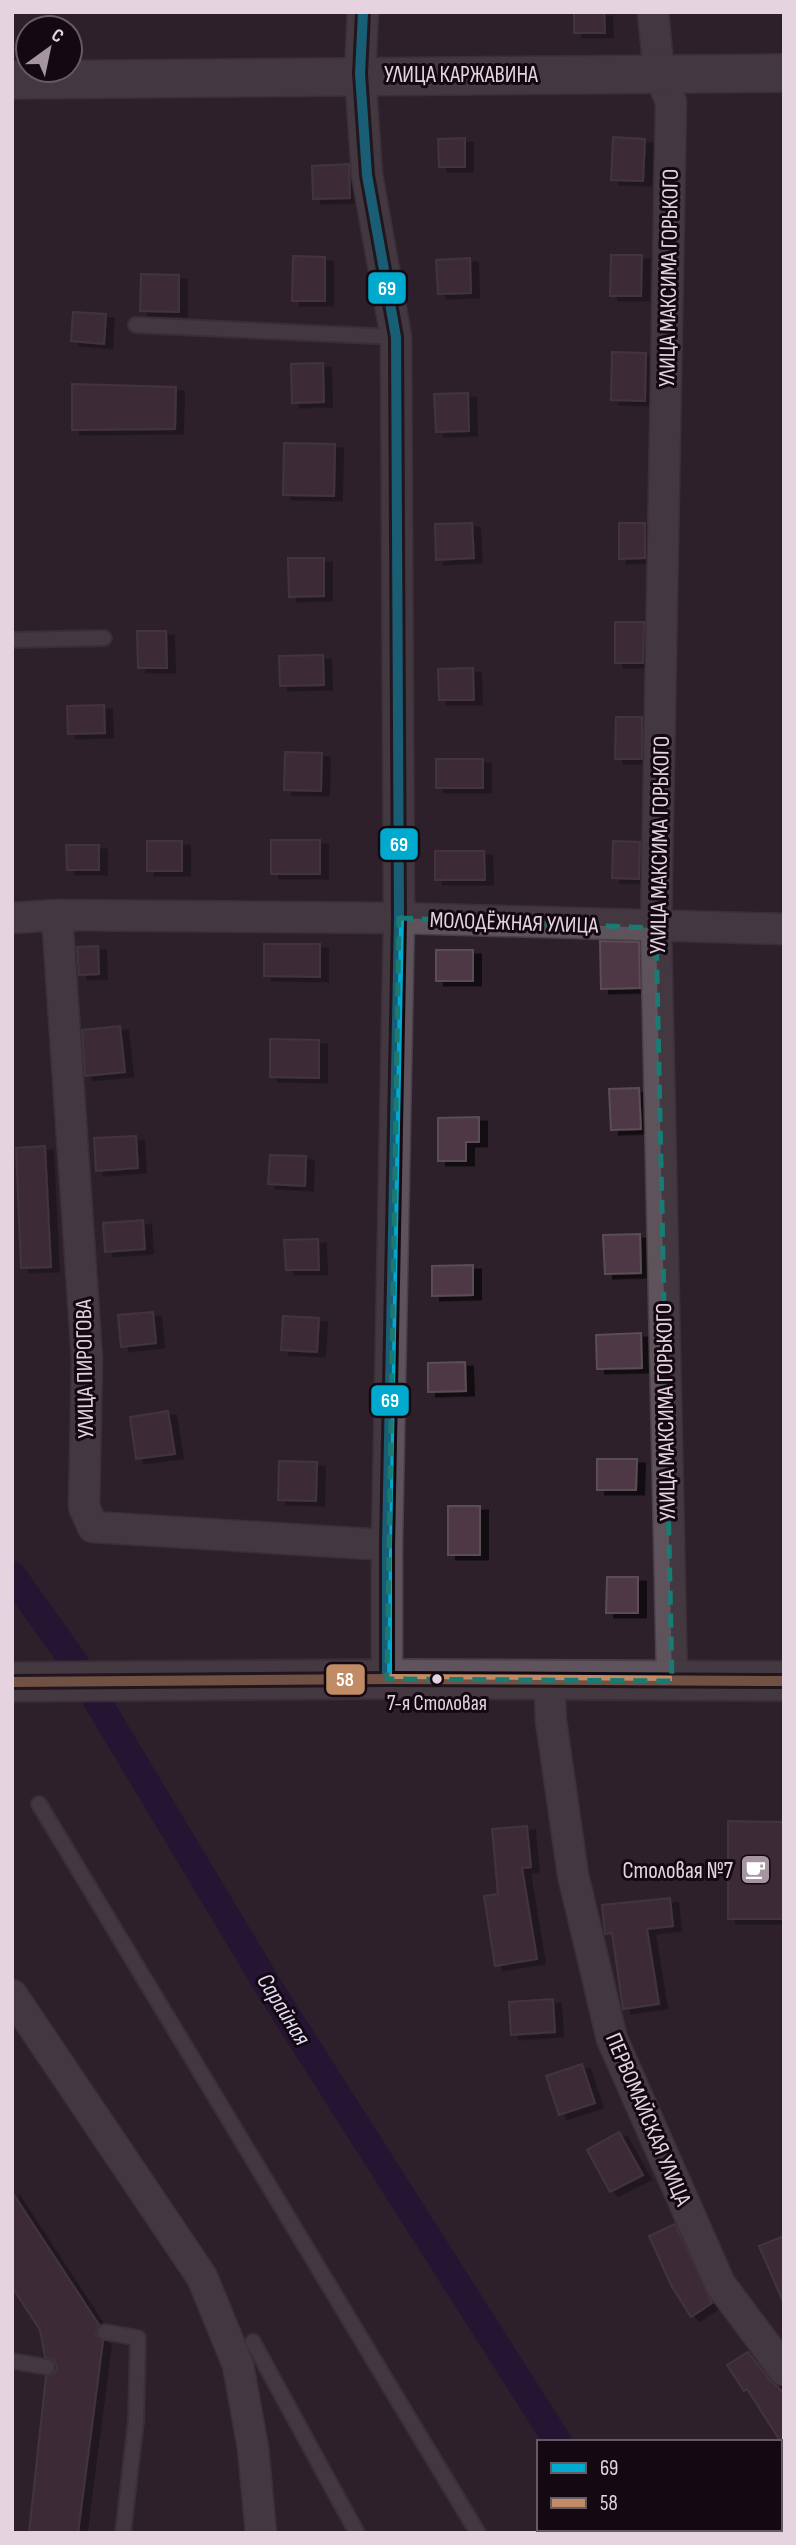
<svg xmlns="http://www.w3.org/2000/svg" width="796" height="2545" font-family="'Sofia Sans Condensed',sans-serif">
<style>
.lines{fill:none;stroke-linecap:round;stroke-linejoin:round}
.canal{stroke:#1b063d;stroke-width:28}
.building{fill:#4f3844;stroke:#5a4d53;stroke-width:2;filter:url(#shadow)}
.service-casing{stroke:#4a3e47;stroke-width:18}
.minor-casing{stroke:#4a3e47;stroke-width:33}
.tertiary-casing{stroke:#4a3e47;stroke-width:40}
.secondary-casing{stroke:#4a3e47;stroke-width:42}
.service{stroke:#5e535b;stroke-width:14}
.minor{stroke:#5e535b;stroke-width:30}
.tertiary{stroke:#5e535b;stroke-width:37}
.secondary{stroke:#5f545e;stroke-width:38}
.bus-1-casing{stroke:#140911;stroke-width:16}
.bus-2-casing{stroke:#140911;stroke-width:16}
.bus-1{stroke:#00a9ce;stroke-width:10}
.bus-2{stroke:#c18c65;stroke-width:10}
.marked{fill:none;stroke:#1a7b74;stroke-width:5;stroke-dasharray:14 9;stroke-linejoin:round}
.bus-dot{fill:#e5d4e0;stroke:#140911;stroke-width:2.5}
.labels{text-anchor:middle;stroke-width:6;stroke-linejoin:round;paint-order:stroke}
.bus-label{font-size:21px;fill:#e5d4e0;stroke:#140911}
.street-label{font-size:23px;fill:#e5d4e0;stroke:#140911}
.poi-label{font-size:23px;fill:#e5d4e0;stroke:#140911;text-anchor:end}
.water-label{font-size:24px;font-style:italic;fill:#dfdcf4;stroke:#140911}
.line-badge{stroke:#140911;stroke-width:2.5}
.badge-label{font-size:19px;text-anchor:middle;font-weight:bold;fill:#fff}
</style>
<defs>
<filter id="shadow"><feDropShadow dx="8" dy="4.5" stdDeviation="0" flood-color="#0009"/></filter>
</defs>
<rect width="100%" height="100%" fill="#2d202a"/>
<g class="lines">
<!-- canal -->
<path class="canal" d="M 12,1575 L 72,1659 L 270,1989 L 558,2442
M 612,2529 L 614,2533"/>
</g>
<!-- building -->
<path class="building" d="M 574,12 L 604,12 L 605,33 L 574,33 Z
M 613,137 L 645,139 L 643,181 L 611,180 Z
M 465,138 L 465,167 L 439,167 L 438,139 Z
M 349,164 L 350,198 L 313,199 L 312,166 Z
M 611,255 L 642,255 L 641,296 L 610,296 Z
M 293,256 L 325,257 L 325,301 L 292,301 Z
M 470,258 L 471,293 L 438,294 L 436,260 Z
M 141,274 L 179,275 L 179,312 L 140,311 Z
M 73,312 L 106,314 L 104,344 L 71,341 Z
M 612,352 L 646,353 L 645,401 L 611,400 Z
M 323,363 L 324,402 L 292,403 L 291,364 Z
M 72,384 L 176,387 L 175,429 L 72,430 Z
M 468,393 L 469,431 L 436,432 L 434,394 Z
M 284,443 L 335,444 L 334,496 L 283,495 Z
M 472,523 L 474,558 L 436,560 L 435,524 Z
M 619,523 L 645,523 L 645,558 L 619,559 Z
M 288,558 L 324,558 L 324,596 L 289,597 Z
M 615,622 L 644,622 L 643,663 L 615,663 Z
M 137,631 L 166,631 L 167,668 L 138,668 Z
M 323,655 L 324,685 L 280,686 L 279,656 Z
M 473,668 L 474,700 L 439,700 L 438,669 Z
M 104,705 L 105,733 L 68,734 L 67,706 Z
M 616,717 L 642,717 L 642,759 L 615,759 Z
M 285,752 L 322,753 L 321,791 L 284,790 Z
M 436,759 L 483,759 L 483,788 L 436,788 Z
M 271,840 L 320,840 L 320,874 L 271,874 Z
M 147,841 L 182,841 L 182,871 L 147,871 Z
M 613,841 L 640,842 L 639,879 L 612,878 Z
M 66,845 L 99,845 L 99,870 L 67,870 Z
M 435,851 L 484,851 L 485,880 L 435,880 Z
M 600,941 L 639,942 L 640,988 L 601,989 Z
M 264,944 L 320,944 L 320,977 L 264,976 Z
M 98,946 L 99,974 L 79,975 L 77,947 Z
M 436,950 L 473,950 L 473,981 L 436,981 Z
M 120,1026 L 125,1072 L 85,1076 L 82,1030 Z
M 270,1039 L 319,1040 L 319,1078 L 270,1077 Z
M 639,1088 L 641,1129 L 611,1130 L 609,1089 Z
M 479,1117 L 479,1142 L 466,1142 L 466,1161 L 438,1161 L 438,1118 Z
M 136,1136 L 138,1168 L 96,1171 L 94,1138 Z
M 45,1146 L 51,1267 L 21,1268 L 16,1148 Z
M 270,1155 L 306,1156 L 305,1186 L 268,1184 Z
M 143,1220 L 145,1249 L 105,1252 L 103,1223 Z
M 640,1234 L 641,1273 L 605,1274 L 603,1235 Z
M 318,1239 L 319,1270 L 286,1270 L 284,1240 Z
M 473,1265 L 473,1295 L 432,1296 L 432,1266 Z
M 153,1312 L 156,1343 L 121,1347 L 118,1315 Z
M 283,1316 L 319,1318 L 317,1352 L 281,1350 Z
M 641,1333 L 642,1368 L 597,1369 L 596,1335 Z
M 465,1362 L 466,1391 L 428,1392 L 428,1363 Z
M 168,1411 L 175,1454 L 136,1459 L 130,1417 Z
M 597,1459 L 637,1459 L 636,1490 L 597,1490 Z
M 279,1461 L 317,1462 L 316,1501 L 278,1500 Z
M 448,1506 L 480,1506 L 480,1555 L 448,1555 Z
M 607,1577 L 638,1577 L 638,1613 L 606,1613 Z
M 728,1821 L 784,1822 L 784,1919 L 728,1919 Z
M 527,1826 L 531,1867 L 522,1868 L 537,1959 L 495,1966 L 484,1896 L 498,1894 L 492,1829 Z
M 670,1898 L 673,1926 L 647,1929 L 659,2004 L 623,2009 L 612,1933 L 605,1934 L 602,1905 Z
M 553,1999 L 555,2032 L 511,2035 L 509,2002 Z
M 582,2064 L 595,2103 L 559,2115 L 546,2076 Z
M 619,2132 L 643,2175 L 610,2192 L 587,2150 Z
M 12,2192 L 99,2325 L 96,2335 L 103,2341 L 78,2533 L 29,2533 L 46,2376 L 54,2374 L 57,2368 L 54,2360 L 45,2357 L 40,2330 L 12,2287 Z
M 675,2224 L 712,2303 L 691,2317 L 671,2285 L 649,2236 Z
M 784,2236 L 784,2304 L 759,2246 Z
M 748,2352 L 770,2380 L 784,2393 L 784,2447 L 747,2389 L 744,2391 L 727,2365 Z"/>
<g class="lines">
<defs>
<path id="service" d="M 136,325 L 396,337
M 12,640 L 104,638
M 39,1804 L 478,2533
M 105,2332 L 138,2338 L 136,2421 L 123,2533
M 253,2342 L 357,2533
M 12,2361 L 47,2367"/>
<path id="minor" d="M 363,12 L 360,74 L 367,175 L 396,337 L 399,918 L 387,1545 L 387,1679
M 653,12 L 659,73 L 671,102 L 656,928 L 672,1681
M 57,915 L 87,1359 L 84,1507 L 93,1527 L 387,1545
M 12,918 L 57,915 L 399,918 L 784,929
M 549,1679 L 551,1721 L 573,1875 L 612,2039 L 720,2284 L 784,2370
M 12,1995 L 202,2277 L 238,2365 L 253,2448 L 261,2533"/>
<path id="tertiary" d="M 12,80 L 784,73"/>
<path id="secondary" d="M 12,1682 L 387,1679 L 784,1681"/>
</defs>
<!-- service casing -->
<use href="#service" class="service-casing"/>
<!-- minor casing -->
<use href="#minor" class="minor-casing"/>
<!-- tertiary casing -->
<use href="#tertiary" class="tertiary-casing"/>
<!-- secondary casing -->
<use href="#secondary" class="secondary-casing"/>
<!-- service -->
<use href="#service" class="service"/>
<!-- minor -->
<use href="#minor" class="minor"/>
<!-- tertiary -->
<use href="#tertiary" class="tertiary"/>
<!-- secondary -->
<use href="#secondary" class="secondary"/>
<defs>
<path id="bus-1" d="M 363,12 L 360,74 L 367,175 L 396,337 L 399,918 L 387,1545 L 387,1679"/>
<path id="bus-2" d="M 12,1682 L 387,1679 L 784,1681"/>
</defs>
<!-- bus-1 casing -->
<use href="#bus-1" class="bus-1-casing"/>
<!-- bus-2 casing -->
<use href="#bus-2" class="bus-2-casing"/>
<!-- bus-1 -->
<use href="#bus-1" class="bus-1"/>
<!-- bus-2 -->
<use href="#bus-2" class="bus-2"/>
</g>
<!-- marked area -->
<path d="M0 0H796V2545H0ZM 399,918 L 656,928 L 672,1681 L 387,1679 Z" fill="#2d202a" fill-opacity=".55" fill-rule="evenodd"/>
<path class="marked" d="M 399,918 L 656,928 L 672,1681 L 387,1679 Z"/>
<!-- icons -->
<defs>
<symbol id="cafe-square" viewBox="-11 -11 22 22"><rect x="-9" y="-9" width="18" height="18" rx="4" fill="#a595a0" stroke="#140911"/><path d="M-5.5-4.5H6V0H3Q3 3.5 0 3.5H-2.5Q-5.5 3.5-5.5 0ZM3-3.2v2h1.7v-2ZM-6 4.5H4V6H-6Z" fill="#fff"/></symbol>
</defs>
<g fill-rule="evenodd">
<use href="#cafe-square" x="738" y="1852" width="35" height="35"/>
</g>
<!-- markers -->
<circle class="bus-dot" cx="437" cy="1679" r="6"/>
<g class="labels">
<!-- bus labels -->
<g class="bus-label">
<text x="437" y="1710">7-я Столовая</text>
</g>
<!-- street labels -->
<g class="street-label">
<text x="461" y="82">УЛИЦА КАРЖАВИНА</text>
<text transform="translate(668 278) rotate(-89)" y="8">УЛИЦА МАКСИМА ГОРЬКОГО</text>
<text transform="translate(659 845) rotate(-89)" y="8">УЛИЦА МАКСИМА ГОРЬКОГО</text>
<text transform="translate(514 922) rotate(2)" y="8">МОЛОДЁЖНАЯ УЛИЦА</text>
<text transform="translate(84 1369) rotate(-91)" y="8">УЛИЦА ПИРОГОВА</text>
<text transform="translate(665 1412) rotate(-91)" y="8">УЛИЦА МАКСИМА ГОРЬКОГО</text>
<text transform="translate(649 2119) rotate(67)" y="8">ПЕРВОМАЙСКАЯ УЛИЦА</text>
</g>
<!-- poi labels -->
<g class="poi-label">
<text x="733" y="1878">Столовая №7</text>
</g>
<!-- water labels -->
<g class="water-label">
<text transform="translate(284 2009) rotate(58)" y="8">Сарайная</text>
</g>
</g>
<g class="line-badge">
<rect x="367" y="271" width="40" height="34" rx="7" fill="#00a9ce"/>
<rect x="379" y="827" width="40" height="34" rx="7" fill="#00a9ce"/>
<rect x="370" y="1384" width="40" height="33" rx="7" fill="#00a9ce"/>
<rect x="325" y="1663" width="41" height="33" rx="7" fill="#c18c65"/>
</g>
<g class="badge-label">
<text x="387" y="295">69</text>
<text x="399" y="851">69</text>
<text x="390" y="1407">69</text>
<text x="345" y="1686">58</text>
</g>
<!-- border -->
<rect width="796" height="2545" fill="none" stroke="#e5d4e0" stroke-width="28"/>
<!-- legend -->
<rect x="537" y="2440" width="245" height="91" fill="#140911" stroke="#685a64" stroke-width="2"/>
<rect x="551" y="2463" width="35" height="10" fill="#00a9ce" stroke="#685a64" stroke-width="2"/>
<text x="600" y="2475" font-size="21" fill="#e5d4e0">69</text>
<rect x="551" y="2498" width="35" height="10" fill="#c18c65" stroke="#685a64" stroke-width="2"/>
<text x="600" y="2510" font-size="21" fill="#e5d4e0">58</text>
<!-- north arrow -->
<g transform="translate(49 49) rotate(33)"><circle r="33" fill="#140911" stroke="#685a64" stroke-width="2"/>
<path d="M0-5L12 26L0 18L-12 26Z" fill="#a595a0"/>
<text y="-10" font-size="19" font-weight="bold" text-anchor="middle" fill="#e5d4e0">С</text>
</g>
</svg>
